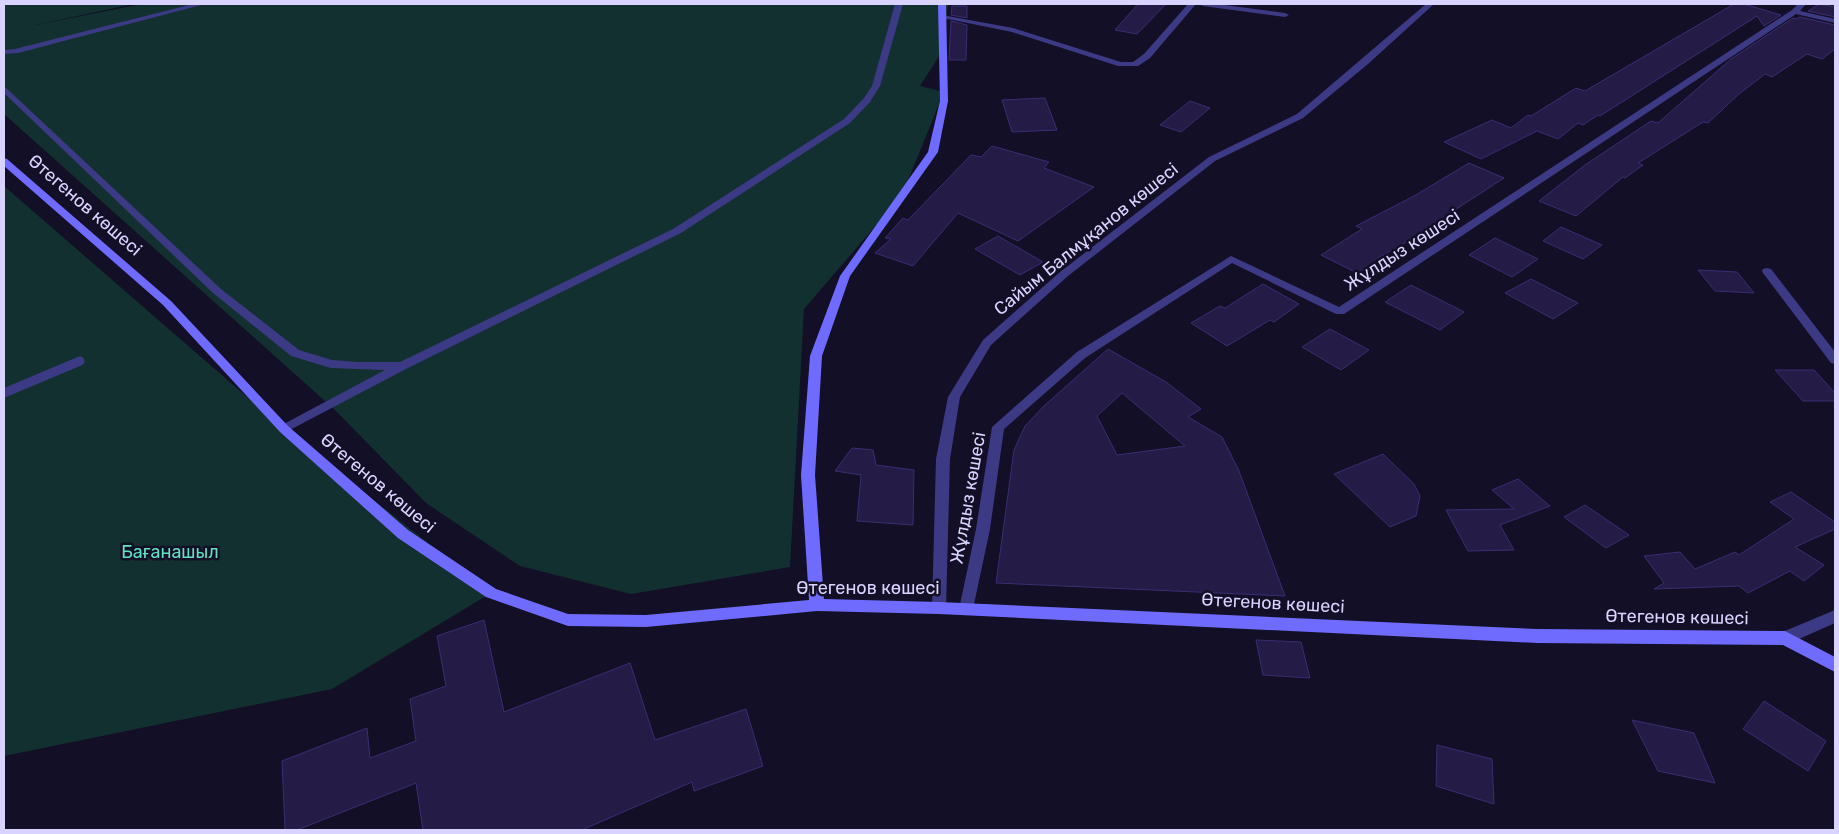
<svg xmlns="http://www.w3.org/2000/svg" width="1839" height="834" font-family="Rubik,sans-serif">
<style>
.green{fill:#12302f}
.building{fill:#241b47;stroke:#3b2d73;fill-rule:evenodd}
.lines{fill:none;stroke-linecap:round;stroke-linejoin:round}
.lane{stroke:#3d3a85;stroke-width:9}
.street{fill:#3d3a85;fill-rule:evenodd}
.secondary{fill:#6f6bff;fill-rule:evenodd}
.labels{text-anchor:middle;stroke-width:5;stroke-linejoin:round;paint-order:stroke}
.street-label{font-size:18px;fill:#d9d4ff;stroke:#130f26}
.park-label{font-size:18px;fill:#5fe0c0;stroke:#130f26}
</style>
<rect width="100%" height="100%" fill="#130f26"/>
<!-- green -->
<path class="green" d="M 4,4 L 134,4 L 35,25 L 142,4 L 948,4 L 943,50 L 920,86 L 944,92 L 902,195 L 804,309 L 790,567 L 631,594 L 520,566 L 426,503 L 335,410 L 4,114 Z
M 4,186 L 284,429 L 491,593 L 332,689 L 4,756 Z"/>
<!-- building -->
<path class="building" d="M 1138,4 L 1166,4 L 1137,34 L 1115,30 Z
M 1734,4 L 1744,4 L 1781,15 L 1764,26 L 1757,16 L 1600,116 L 1598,115 L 1583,125 L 1578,123 L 1558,139 L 1537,131 L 1481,159 L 1444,142 L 1492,120 L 1511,128 L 1528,115 L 1531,116 L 1576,88 L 1585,91 Z
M 1819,4 L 1835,7 L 1835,17 L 1808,11 Z
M 952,6 L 967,6 L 967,18 L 951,15 Z
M 1800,17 L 1835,25 L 1835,49 L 1822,59 L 1807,54 L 1772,77 L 1765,74 L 1739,94 L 1708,123 L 1703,122 L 1638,163 L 1643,165 L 1625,178 L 1623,177 L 1576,216 L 1539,201 L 1585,165 L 1651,121 L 1658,123 L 1731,59 L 1793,18 L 1796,19 Z
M 951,21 L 967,25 L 966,60 L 949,60 Z
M 1045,98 L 1057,130 L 1012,132 L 1002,100 Z
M 1190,101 L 1210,108 L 1181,132 L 1160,125 Z
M 992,146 L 1049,162 L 1044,168 L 1094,187 L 1018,241 L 958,213 L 913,266 L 875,253 L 891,239 L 885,238 L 903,218 L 908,220 L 971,155 L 981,157 Z
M 1469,163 L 1504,178 L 1447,215 L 1449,216 L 1417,234 L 1419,235 L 1378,258 L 1382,259 L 1357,273 L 1321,255 L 1362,229 L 1356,226 L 1414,196 Z
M 1561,227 L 1602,245 L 1583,259 L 1543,241 Z
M 998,236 L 1043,262 L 1020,275 L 975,249 Z
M 1495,238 L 1538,259 L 1512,277 L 1469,255 Z
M 1698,270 L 1737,272 L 1754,293 L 1715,291 Z
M 1531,279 L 1578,303 L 1553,319 L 1505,293 Z
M 1263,284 L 1299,304 L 1274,322 L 1270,320 L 1227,346 L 1191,323 L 1220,306 L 1225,308 Z
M 1411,285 L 1464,312 L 1440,330 L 1385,302 Z
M 1330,329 L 1369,350 L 1341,370 L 1302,347 Z
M 1108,349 L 1166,382 L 1201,409 L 1188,417 L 1222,437 L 1239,471 L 1285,596 L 996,583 L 1014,450 L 1025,426 L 1044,406 ZM 1122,393 L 1185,446 L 1117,455 L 1097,416 Z
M 1775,370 L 1814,370 L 1835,393 L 1835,401 L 1803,401 Z
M 852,448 L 873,450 L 876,465 L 914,470 L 913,525 L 857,521 L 861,475 L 835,471 Z
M 1383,454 L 1414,484 L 1420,496 L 1416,516 L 1390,527 L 1334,474 Z
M 1518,479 L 1550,506 L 1500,525 L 1514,550 L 1468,551 L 1446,510 L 1514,509 L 1492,490 Z
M 1791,492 L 1835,522 L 1835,529 L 1795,547 L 1824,565 L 1804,581 L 1790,571 L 1748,593 L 1739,586 L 1654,589 L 1664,583 L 1644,556 L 1680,552 L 1695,569 L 1735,552 L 1739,555 L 1794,519 L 1770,502 Z
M 1585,505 L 1629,535 L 1606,548 L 1564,517 Z
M 484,620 L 504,712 L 630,663 L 655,740 L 746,709 L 763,766 L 694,791 L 692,782 L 582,830 L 423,830 L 416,783 L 297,830 L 285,830 L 282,761 L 367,728 L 370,758 L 416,741 L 410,699 L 446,686 L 437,636 Z
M 1256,640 L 1301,642 L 1310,678 L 1263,675 Z
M 1764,701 L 1826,741 L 1808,771 L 1743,729 Z
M 1632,720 L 1694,733 L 1715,783 L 1658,771 Z
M 1437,745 L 1492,759 L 1494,804 L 1436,786 Z"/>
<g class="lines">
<!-- lane -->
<path class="lane" d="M 4,393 L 80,361"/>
<!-- street -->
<path class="street" d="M 193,4 L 205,4 L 18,53 L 4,54 L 4,50 L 15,49 Z
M 895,4 L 903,4 L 880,86 L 870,102 L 850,123 L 681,233 L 406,369 L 284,433 L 280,432 L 278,429 L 280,426 L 385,370 L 331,368 L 291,356 L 213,293 L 4,93 L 4,86 L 221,289 L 299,350 L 332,360 L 357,362 L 400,362 L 673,229 L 844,119 L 864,98 L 872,86 Z
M 1188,4 L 1196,4 L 1150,58 L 1138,66 L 1118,66 L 1012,32 L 938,17 L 942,15 L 1013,28 L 1105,57 L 1121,62 L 1133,62 L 1144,54 Z
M 1199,4 L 1217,4 L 1285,13 L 1289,15 L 1285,17 L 1203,6 Z
M 1426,4 L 1434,4 L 1368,64 L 1303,118 L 1215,161 L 1068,276 L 991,345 L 960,397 L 950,459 L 946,608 L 944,612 L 939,614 L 934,612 L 932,608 L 936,459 L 948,397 L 983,340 L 1060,272 L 1209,157 L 1297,114 Z
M 1798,4 L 1806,4 L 1800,11 L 1835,19 L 1835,23 L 1796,14 L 1344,314 L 1336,314 L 1232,263 L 1085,358 L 1004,429 L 990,529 L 973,609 L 971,613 L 966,615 L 961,613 L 959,609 L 976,529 L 992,427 L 1077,352 L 1231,256 L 1339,307 L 1792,10 Z
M 1767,268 L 1771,269 L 1835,352 L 1835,364 L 1831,363 L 1763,273 L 1762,271 L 1763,269 Z
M 1835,610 L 1835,623 L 1790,643 L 1785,645 L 1780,643 L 1777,638 L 1780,633 Z"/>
<!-- secondary -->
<path class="secondary" d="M 938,4 L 946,4 L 948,101 L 938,152 L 850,276 L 822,356 L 815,475 L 824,599 L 939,602 L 1537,629 L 1785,631 L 1835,657 L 1835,672 L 1783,645 L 1537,643 L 939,614 L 817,611 L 646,627 L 568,626 L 486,597 L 398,538 L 280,432 L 163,305 L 4,166 L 4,158 L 7,159 L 171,301 L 288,426 L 408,530 L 496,589 L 568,614 L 646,615 L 809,600 L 801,475 L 810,356 L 840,276 L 928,152 L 940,101 Z"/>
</g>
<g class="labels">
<!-- street labels -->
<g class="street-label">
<text transform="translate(85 205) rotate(41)" y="6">Өтегенов көшесі</text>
<text transform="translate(1086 239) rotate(-39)" y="6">Сайым Балмұқанов көшесі</text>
<text transform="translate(1402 250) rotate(-33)" y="6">Жұлдыз көшесі</text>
<text transform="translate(378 483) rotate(40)" y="6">Өтегенов көшесі</text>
<text transform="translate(968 498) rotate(-80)" y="6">Жұлдыз көшесі</text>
<text x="868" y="594">Өтегенов көшесі</text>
<text transform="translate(1273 603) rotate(3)" y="6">Өтегенов көшесі</text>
<text transform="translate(1677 617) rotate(1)" y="6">Өтегенов көшесі</text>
</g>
<!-- park labels -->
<g class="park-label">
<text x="170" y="558">Бағанашыл</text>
</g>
</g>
<!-- border -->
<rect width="1839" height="834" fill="none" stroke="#d9d4ff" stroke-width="10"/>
</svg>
